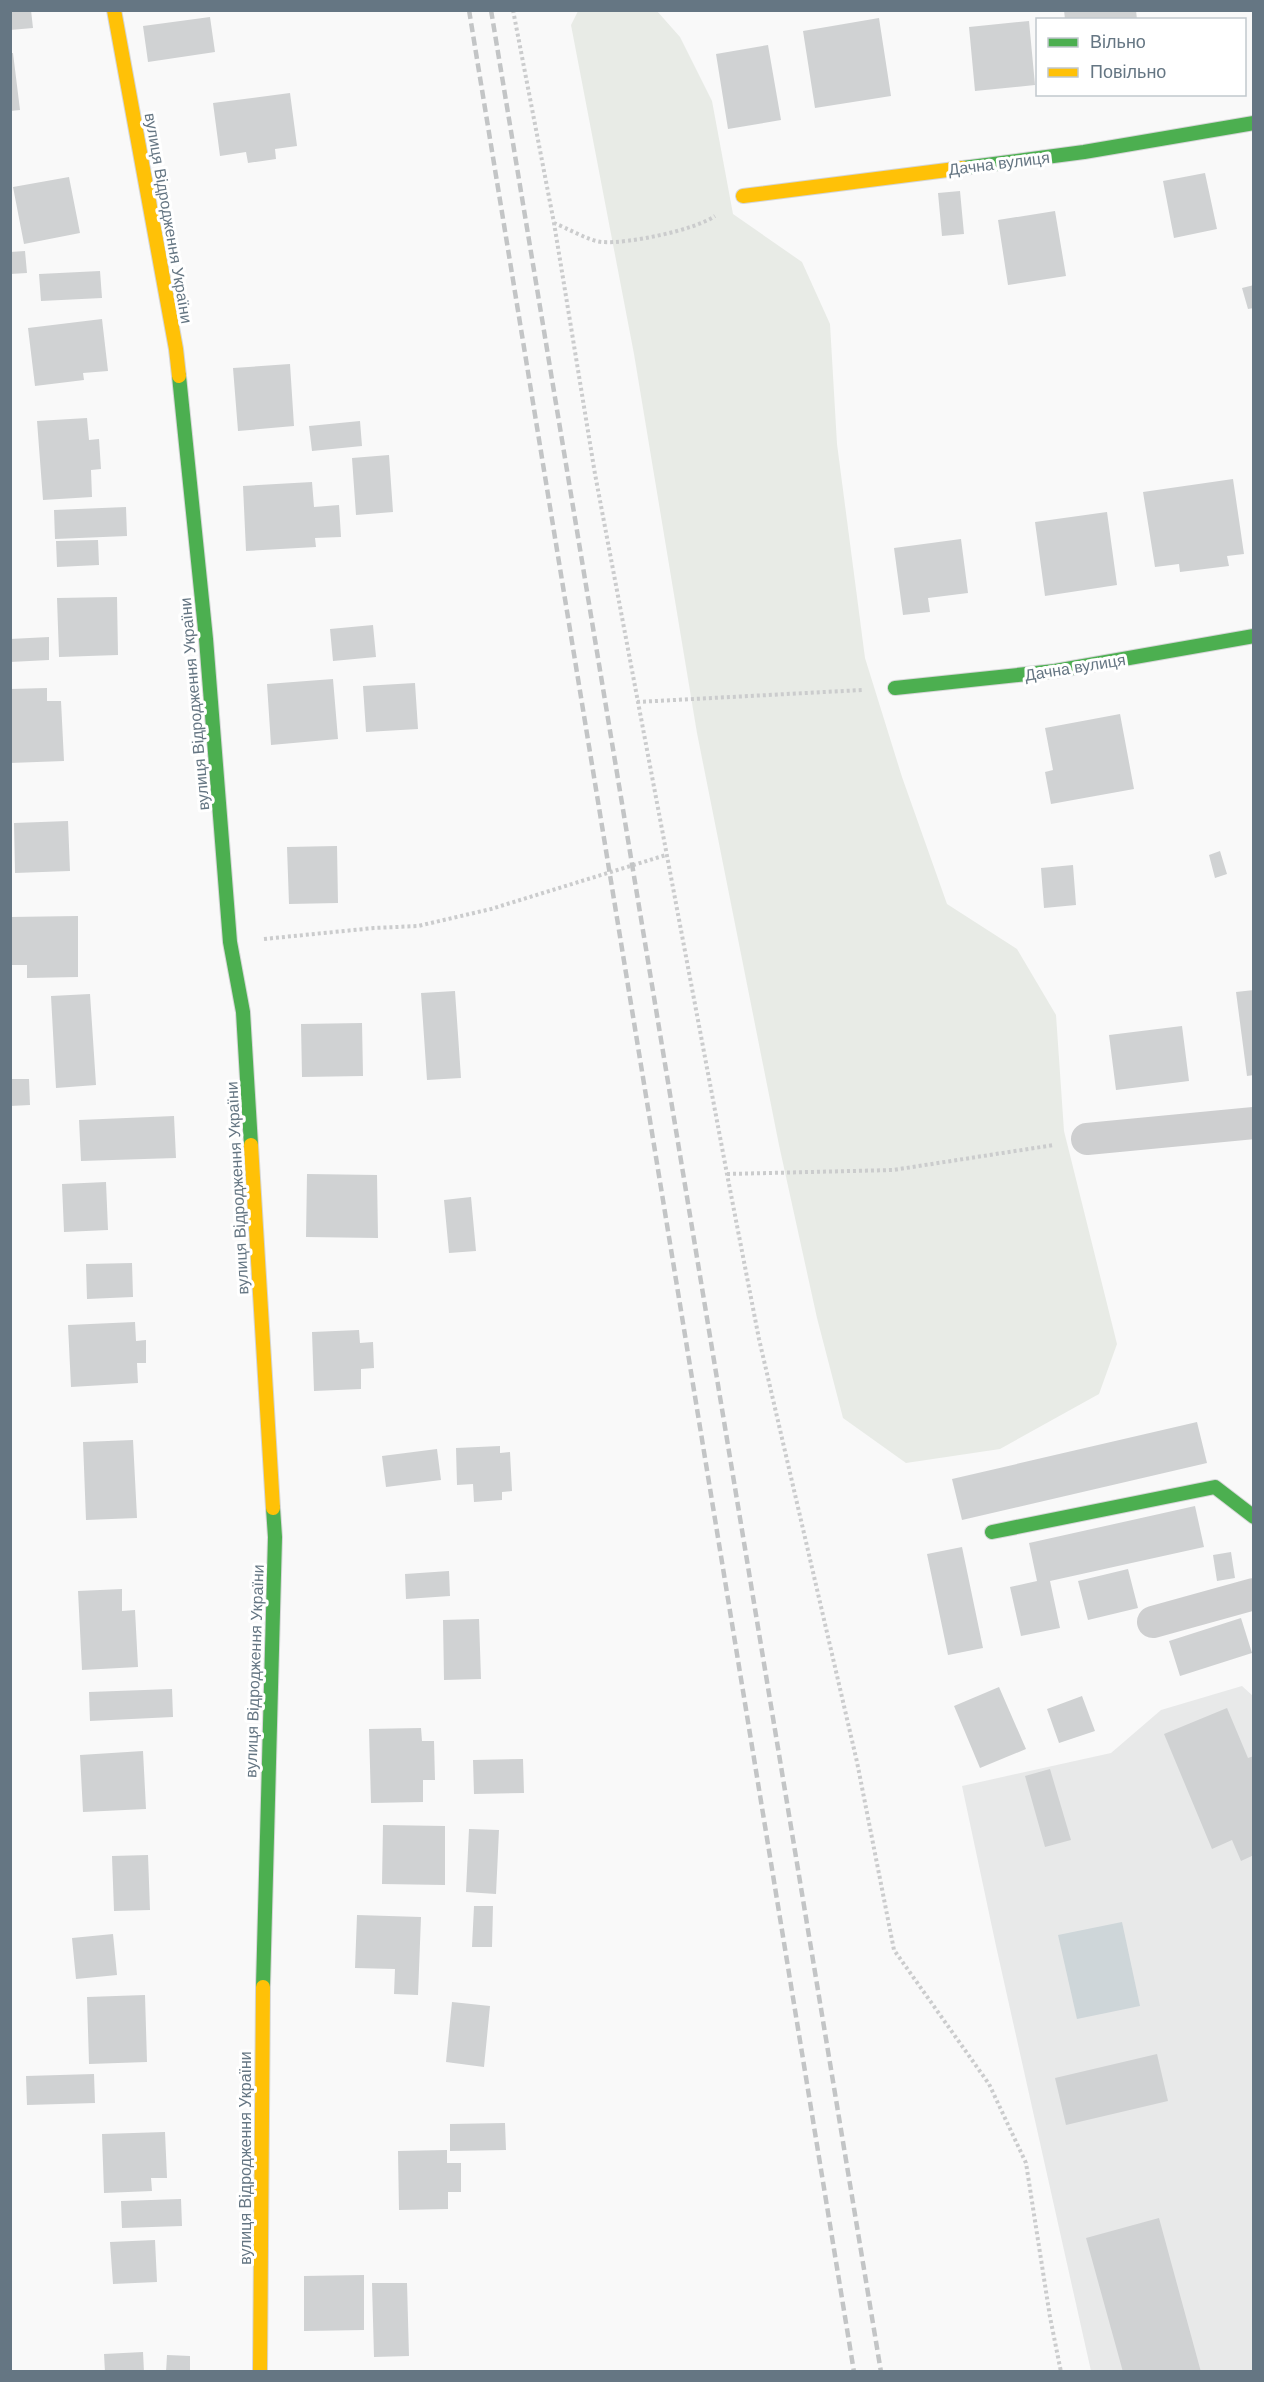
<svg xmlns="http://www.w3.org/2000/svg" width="1264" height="2382" font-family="Arial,sans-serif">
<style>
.built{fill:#e8e9e9}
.green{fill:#e8ebe6}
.water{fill:#ced6d9}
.building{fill:#d0d2d3}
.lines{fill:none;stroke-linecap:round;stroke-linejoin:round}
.fast-casing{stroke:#d5d6d7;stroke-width:16}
.slow-casing{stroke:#d5d6d7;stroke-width:16}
.path{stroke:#cbcccd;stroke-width:4;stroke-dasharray:3 3;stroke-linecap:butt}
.street{stroke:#cecfd0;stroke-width:32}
.fast{stroke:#4caf50;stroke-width:14}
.slow{stroke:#ffc107;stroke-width:14}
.rail{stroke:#c3c5c6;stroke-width:4.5;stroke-dasharray:9 4.5;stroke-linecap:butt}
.labels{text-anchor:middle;stroke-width:6;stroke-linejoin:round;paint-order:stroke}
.street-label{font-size:16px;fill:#657683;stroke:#fff}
</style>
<rect width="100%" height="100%" fill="#f9f9f9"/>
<!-- built -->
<path class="built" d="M 1242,1686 L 1253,1696 L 1253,2371 L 1091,2371 L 996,1946 L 962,1786 L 1111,1753 L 1161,1710 Z"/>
<!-- green -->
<path class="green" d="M 578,11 L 657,11 L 680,37 L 712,101 L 733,214 L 802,262 L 830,324 L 837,444 L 865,658 L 902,777 L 947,904 L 1017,949 L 1056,1015 L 1064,1131 L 1117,1344 L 1099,1394 L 1000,1449 L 906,1463 L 843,1418 L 817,1318 L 779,1145 L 697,733 L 634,354 L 571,25 Z"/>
<!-- water -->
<path class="water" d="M 1122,1922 L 1140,2006 L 1077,2019 L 1058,1935 Z"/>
<!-- building -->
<path class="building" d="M 10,10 L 31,10 L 33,28 L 10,30 Z
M 1064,10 L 1136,10 L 1137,20 L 1065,20 Z
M 210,17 L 215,52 L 148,62 L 143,26 Z
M 879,18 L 891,96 L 815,108 L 803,31 Z
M 1029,21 L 1035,85 L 975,91 L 969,27 Z
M 768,45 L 781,120 L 728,129 L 716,54 Z
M 10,53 L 13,53 L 20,110 L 10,111 Z
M 290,93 L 297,146 L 275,149 L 276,159 L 248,163 L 246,152 L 220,156 L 213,103 Z
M 1205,173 L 1217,229 L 1174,238 L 1163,181 Z
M 69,177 L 80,233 L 24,244 L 13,187 Z
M 960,191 L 964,234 L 942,236 L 938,193 Z
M 1055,211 L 1066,276 L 1008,285 L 998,220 Z
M 25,251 L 27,273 L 10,274 L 10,252 Z
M 100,271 L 102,298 L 41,301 L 39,274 Z
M 1254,285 L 1254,308 L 1248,309 L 1242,288 Z
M 102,319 L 108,371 L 83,373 L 84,380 L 35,386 L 28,328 Z
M 290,364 L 294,426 L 238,431 L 233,368 Z
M 87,418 L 89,440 L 99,439 L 101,469 L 91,470 L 92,497 L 43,500 L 37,421 Z
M 360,421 L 362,446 L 312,451 L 309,426 Z
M 389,455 L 393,512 L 356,515 L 352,458 Z
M 1233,479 L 1244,554 L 1227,556 L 1229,566 L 1180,572 L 1179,564 L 1155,567 L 1143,492 Z
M 312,482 L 314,507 L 339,505 L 341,537 L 315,538 L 316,547 L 246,551 L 243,486 Z
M 126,507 L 127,536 L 55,539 L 54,510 Z
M 1107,512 L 1117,585 L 1045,596 L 1035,522 Z
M 961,539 L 968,593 L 928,598 L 930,612 L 903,615 L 894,548 Z
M 98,540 L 99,565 L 57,567 L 56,541 Z
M 117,597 L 118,655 L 59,657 L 57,598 Z
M 373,625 L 376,657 L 333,661 L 330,629 Z
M 49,637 L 49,660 L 10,662 L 10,639 Z
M 333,679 L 338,739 L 271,745 L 267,684 Z
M 415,683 L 418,729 L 366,732 L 363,686 Z
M 47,688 L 47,701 L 61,701 L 64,761 L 10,763 L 10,689 Z
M 1120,714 L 1134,789 L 1051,804 L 1045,772 L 1053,770 L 1045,728 Z
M 68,821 L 70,871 L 15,873 L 14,823 Z
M 337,846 L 338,903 L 289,904 L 287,847 Z
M 1220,851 L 1227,874 L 1215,878 L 1209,855 Z
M 1073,865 L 1076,905 L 1044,908 L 1041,868 Z
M 78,916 L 78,977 L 27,978 L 27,965 L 10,965 L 10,917 Z
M 1254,990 L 1254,1075 L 1247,1076 L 1236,992 Z
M 455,991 L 461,1078 L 427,1080 L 421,993 Z
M 90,994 L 96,1085 L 56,1088 L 51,996 Z
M 362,1023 L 363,1076 L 302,1077 L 301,1024 Z
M 1182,1026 L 1189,1081 L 1116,1090 L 1109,1035 Z
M 10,1079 L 29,1079 L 30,1105 L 10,1106 Z
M 174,1116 L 176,1158 L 81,1161 L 79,1120 Z
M 307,1174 L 377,1175 L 378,1238 L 306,1237 Z
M 106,1182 L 108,1230 L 64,1232 L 62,1184 Z
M 471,1197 L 476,1251 L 449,1253 L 444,1200 Z
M 132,1263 L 133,1297 L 87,1299 L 86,1264 Z
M 135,1322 L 136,1341 L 146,1340 L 146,1363 L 137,1363 L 138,1383 L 71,1387 L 68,1325 Z
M 359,1330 L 360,1343 L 373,1342 L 374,1368 L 361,1369 L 361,1389 L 314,1391 L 312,1332 Z
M 1197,1422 L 1207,1463 L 962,1520 L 952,1479 Z
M 133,1440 L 137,1518 L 86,1520 L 83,1442 Z
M 500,1446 L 500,1453 L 510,1452 L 512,1491 L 502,1492 L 502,1500 L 474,1502 L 473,1484 L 457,1485 L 456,1448 Z
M 437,1449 L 441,1480 L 386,1487 L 382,1456 Z
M 1195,1506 L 1204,1547 L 1050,1581 L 1060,1628 L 1021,1636 L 1010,1587 L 1037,1581 L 1029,1543 Z
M 962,1547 L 983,1648 L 948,1655 L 927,1554 Z
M 1231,1552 L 1235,1578 L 1217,1581 L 1213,1555 Z
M 1128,1569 L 1138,1608 L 1088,1620 L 1078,1581 Z
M 449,1571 L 450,1596 L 406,1599 L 405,1574 Z
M 122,1589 L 122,1611 L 135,1610 L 138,1667 L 82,1670 L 78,1591 Z
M 1241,1618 L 1252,1653 L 1180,1676 L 1169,1641 Z
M 479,1619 L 481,1679 L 444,1680 L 443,1620 Z
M 999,1687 L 1026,1749 L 980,1768 L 954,1706 Z
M 172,1689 L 173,1717 L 90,1721 L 89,1692 Z
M 1082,1696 L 1095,1731 L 1059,1743 L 1047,1709 Z
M 1227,1708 L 1248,1758 L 1254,1756 L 1254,1855 L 1241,1861 L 1232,1840 L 1212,1849 L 1164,1734 Z
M 421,1728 L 422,1741 L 434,1741 L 435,1780 L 423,1780 L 423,1802 L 371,1803 L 369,1729 Z
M 143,1751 L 146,1809 L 83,1812 L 80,1755 Z
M 523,1759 L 524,1793 L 474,1794 L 473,1760 Z
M 1050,1769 L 1071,1840 L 1045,1847 L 1025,1776 Z
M 383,1825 L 445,1826 L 445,1885 L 382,1884 Z
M 469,1829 L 499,1830 L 496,1894 L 466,1892 Z
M 148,1855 L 150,1910 L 114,1911 L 112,1856 Z
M 474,1906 L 493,1906 L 492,1947 L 472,1947 Z
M 357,1915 L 421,1917 L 418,1995 L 394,1994 L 395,1969 L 355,1968 Z
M 113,1934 L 117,1975 L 76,1979 L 72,1938 Z
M 145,1995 L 147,2062 L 89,2064 L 87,1997 Z
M 452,2002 L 490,2006 L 484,2067 L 446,2062 Z
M 1157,2054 L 1168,2101 L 1066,2125 L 1055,2078 Z
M 94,2074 L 95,2103 L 27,2105 L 26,2076 Z
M 505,2123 L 506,2150 L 450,2151 L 450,2124 Z
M 165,2132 L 167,2178 L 151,2178 L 152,2191 L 104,2193 L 102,2134 Z
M 447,2150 L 447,2163 L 461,2163 L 461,2192 L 448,2192 L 448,2209 L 399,2210 L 398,2151 Z
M 181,2199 L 182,2226 L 122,2228 L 121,2201 Z
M 1159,2218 L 1201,2372 L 1123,2372 L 1086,2238 Z
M 155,2240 L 157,2282 L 113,2284 L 110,2242 Z
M 364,2275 L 364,2330 L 304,2331 L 304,2276 Z
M 372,2283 L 407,2283 L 409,2356 L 374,2357 Z
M 143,2352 L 144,2372 L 105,2372 L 104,2354 Z
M 167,2355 L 190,2356 L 190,2372 L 166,2372 Z"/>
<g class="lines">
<defs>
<path id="fast" d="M 963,168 L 1084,152 L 1254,123
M 179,376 L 206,639 L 230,942 L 243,1012 L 251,1145
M 895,688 L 1055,671 L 1254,636
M 992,1532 L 1215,1487 L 1254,1517
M 263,1987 L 275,1537 L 273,1508"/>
<path id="slow" d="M 114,10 L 176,349 L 179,376
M 743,196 L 963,168
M 251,1145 L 273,1508
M 260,2372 L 263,1987"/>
</defs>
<!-- fast casing -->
<use href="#fast" class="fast-casing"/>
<!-- slow casing -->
<use href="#slow" class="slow-casing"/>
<!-- path -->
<path class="path" d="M 513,10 L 554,223 L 595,474 L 727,1174 L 759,1339 L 857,1762 L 894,1950 L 989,2084 L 1026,2163 L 1050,2317 L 1061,2372
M 554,223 C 567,228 589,241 602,242 C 628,244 695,230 715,216
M 637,702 L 862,690
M 264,939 L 374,928 L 418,926 L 491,909 L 666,855
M 727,1174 L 893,1170 L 1054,1145"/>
<!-- street -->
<path class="street" d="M 1087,1139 L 1254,1123
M 1153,1622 L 1254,1594"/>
<!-- fast -->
<use href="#fast" class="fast"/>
<!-- slow -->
<use href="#slow" class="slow"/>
<!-- rail -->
<path class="rail" d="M 469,10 L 854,2372
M 491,10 L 881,2372"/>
</g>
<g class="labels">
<!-- street labels -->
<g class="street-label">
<text transform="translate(999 163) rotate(-7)" y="6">Дачна вулиця</text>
<text transform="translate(169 218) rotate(80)" y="6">вулиця Відродження України</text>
<text transform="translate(1075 667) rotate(-9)" y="6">Дачна вулиця</text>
<text transform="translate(194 704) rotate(-95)" y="6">вулиця Відродження України</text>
<text transform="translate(237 1188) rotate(-93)" y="6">вулиця Відродження України</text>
<text transform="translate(254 1671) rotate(-88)" y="6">вулиця Відродження України</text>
<text transform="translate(245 2158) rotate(-90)" y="6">вулиця Відродження України</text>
</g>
</g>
<!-- border -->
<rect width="1264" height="2382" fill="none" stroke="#657683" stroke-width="24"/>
<!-- legend -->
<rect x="1036" y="18" width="210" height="78" fill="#ffffff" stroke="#c1c8cd" stroke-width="1.5"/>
<rect x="1048" y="38" width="30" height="9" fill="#4caf50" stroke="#c1c8cd" stroke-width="1.5"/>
<text x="1090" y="48" font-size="18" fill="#657683">Вільно</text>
<rect x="1048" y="68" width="30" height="9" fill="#ffc107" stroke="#c1c8cd" stroke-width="1.5"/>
<text x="1090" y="78" font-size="18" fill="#657683">Повільно</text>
</svg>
